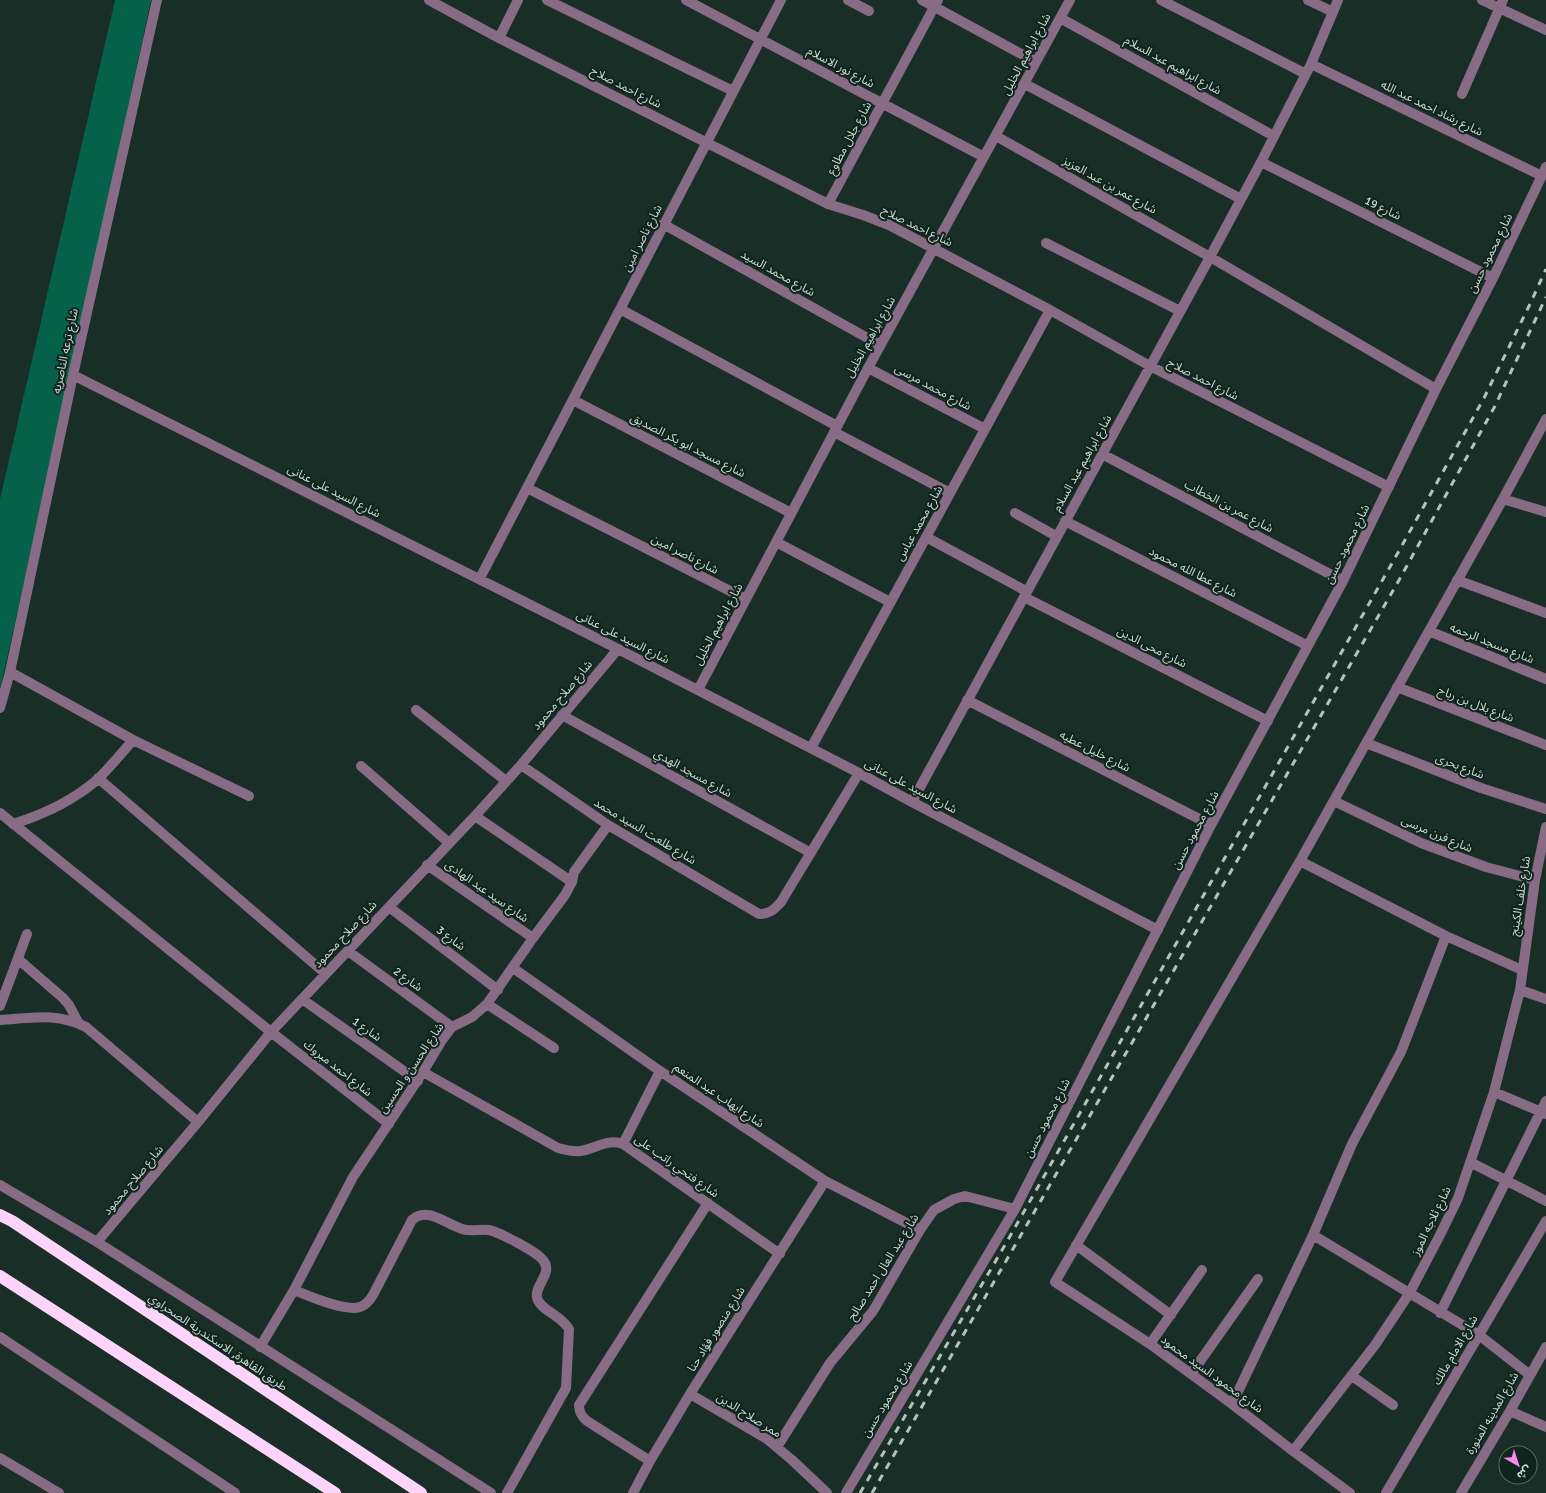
<svg xmlns="http://www.w3.org/2000/svg" width="1546" height="1493" font-family="Signika,'Noto Sans Arabic',sans-serif">
<style>
.water{fill:#05614a}
.lines{fill:none;stroke-linecap:round;stroke-linejoin:round}
.minor{stroke:#886c85;stroke-width:10}
.highway{stroke:#fed5fa;stroke-width:12}
.rail{stroke:#b5c3bd;stroke-width:3;stroke-dasharray:7 7;stroke-linecap:butt}
.labels{text-anchor:middle;stroke-width:4;stroke-linejoin:round;paint-order:stroke}
.street-label{font-size:12px;fill:#cddad4;stroke:#0e241c}
</style>
<rect width="100%" height="100%" fill="#182e26"/>
<!-- water -->
<path class="water" d="M 115,0 L 151,0 L 60,424 L 0,689 L 0,499 Z"/>
<g class="lines">
<!-- minor -->
<path class="minor" d="M 429,0 L 499,38 L 828,204 L 863,215 L 889,225 L 1050,310 L 1150,366 L 1389,487
M 547,0 L 733,91
M 686,0 L 984,157
M 848,0 L 869,11
M 922,0 L 1036,62
M 1161,0 L 1306,74
M 1308,0 L 1333,12
M 1482,0 L 1546,30
M 1060,18 L 1274,136
M 499,38 L 518,0
M 1311,64 L 1542,176
M 1025,84 L 1241,199
M 1462,94 L 1503,0
M 996,136 L 1210,257 L 1436,389
M 1261,162 L 1493,278
M 828,204 L 938,0
M 663,224 L 880,345
M 1046,243 L 1180,311
M 620,309 L 837,426
M 868,368 L 985,429
M 73,375 L 618,649 L 859,773 L 912,802 L 1158,930
M 573,400 L 791,513
M 834,432 L 950,493
M 1102,454 L 1343,581
M 527,488 L 746,599
M 1503,499 L 1546,512
M 1015,513 L 1056,536
M 1065,521 L 1308,646
M 926,537 L 1026,591
M 776,542 L 890,602
M 480,578 L 781,0
M 1457,580 L 1546,613
M 1024,597 L 1268,721
M 1429,631 L 1546,679
M 10,672 L 133,740 L 249,796
M 1397,687 L 1546,745
M 698,690 L 868,368 L 1070,0
M 967,700 L 1211,825
M 0,708 L 10,672 L 73,375 L 157,0
M 416,710 L 506,781
M 562,715 L 811,853
M 1366,743 L 1481,788 L 1546,809
M 811,748 L 1050,310
M 521,765 L 608,825 L 759,914 C 769,914 774,910 781,902 L 859,773
M 361,766 L 449,843
M 98,778 L 326,974
M 1334,801 L 1421,843 L 1486,867 L 1535,880
M 912,802 L 1210,257 L 1261,162 L 1311,64 L 1338,0
M 0,813 L 271,1032 L 389,1124
M 475,816 L 572,882
M 13,824 C 45,814 73,801 98,779 C 110,767 122,753 133,740
M 1300,861 L 1446,936 L 1522,970
M 427,865 L 533,938
M 389,907 L 498,990
M 348,951 L 452,1027
M 18,959 L 63,998 L 69,1005 L 78,1022
M 513,968 L 660,1071 L 825,1181 L 920,1230
M 1520,990 L 1546,999
M 302,999 L 418,1081
M 487,1004 L 554,1048
M 0,1006 L 27,934
M 0,1020 C 31,1018 57,1012 86,1027 L 198,1122
M 423,1072 L 558,1148 C 565,1150 572,1152 580,1151 C 596,1149 607,1138 623,1144 L 780,1254
M 1494,1092 L 1546,1114
M 623,1144 L 660,1071
M 1470,1162 L 1546,1201
M 0,1185 L 97,1242 L 491,1493
M 1313,1235 L 1479,1335 L 1530,1375
M 97,1242 L 198,1122 L 271,1032 L 475,816 L 521,765 L 618,649
M 1076,1245 L 1171,1315
M 294,1290 C 309,1296 345,1312 360,1307 C 366,1305 370,1300 373,1295 L 412,1220 C 427,1206 446,1224 462,1229 C 471,1232 480,1229 489,1230 C 499,1232 535,1251 542,1259 C 555,1272 534,1285 537,1298 C 540,1310 561,1315 569,1329 L 566,1388 L 507,1493
M 1440,1313 L 1546,1101
M 0,1337 L 235,1493
M 1150,1344 L 1202,1270
M 260,1347 L 294,1290 L 353,1177 L 423,1072 L 442,1040 L 452,1027 L 472,1017 L 487,1004 L 533,938 L 565,895 L 572,882 L 574,872 L 608,825
M 1191,1374 L 1258,1279
M 1352,1376 L 1393,1405
M 690,1394 L 767,1439 L 792,1460 L 827,1493
M 1232,1404 L 1313,1235 L 1352,1144 L 1401,1052 L 1446,936
M 1510,1411 L 1546,1427
M 777,1447 L 830,1363 L 873,1311 L 920,1230 L 934,1210 L 954,1199 L 965,1196 L 1015,1209
M 1293,1451 L 1375,1345 L 1409,1294 L 1440,1235 L 1458,1198 L 1494,1092 L 1520,990 L 1535,880 L 1546,827
M 0,1458 L 59,1493
M 650,1461 L 587,1421 C 581,1416 579,1412 579,1405 L 708,1203
M 633,1493 L 650,1461 L 690,1394 L 825,1181
M 846,1493 L 1015,1209 L 1211,825 L 1343,581 L 1436,389 L 1493,278 L 1546,167
M 1350,1493 L 1293,1451 L 1232,1404 L 1150,1344 L 1055,1282 L 1300,861 L 1503,499 L 1546,419
M 1386,1493 L 1546,1221
M 1461,1493 L 1510,1411 L 1546,1347"/>
<!-- highway -->
<path class="highway" d="M 0,1215 L 12,1221 L 421,1493
M 0,1276 L 335,1493"/>
<!-- rail -->
<path class="rail" d="M 860,1493 L 1005,1245 L 1395,558 L 1484,398 L 1530,304 L 1546,269
M 872,1493 L 1398,582 L 1495,406 L 1546,297"/>
</g>
<g class="labels">
<!-- street labels -->
<g class="street-label">
<text transform="translate(1026 54) rotate(-62)" y="4">شارع ابراهيم الخليل</text>
<text transform="translate(1173 65) rotate(29)" y="4">شارع ابراهيم عبد السلام</text>
<text transform="translate(841 67) rotate(28)" y="4">شارع نور الاسلام</text>
<text transform="translate(626 87) rotate(27)" y="4">شارع احمد صلاح</text>
<text transform="translate(1432 108) rotate(26)" y="4">شارع رشاد احمد عبد الله</text>
<text transform="translate(849 138) rotate(-62)" y="4">شارع جلال مطاوع</text>
<text transform="translate(1110 185) rotate(29)" y="4">شارع عمر بن عبد العزيز</text>
<text transform="translate(1383 208) rotate(26)" y="4">شارع 19</text>
<text transform="translate(917 226) rotate(26)" y="4">شارع احمد صلاح</text>
<text transform="translate(642 238) rotate(-63)" y="4">شارع ناصر امين</text>
<text transform="translate(1490 253) rotate(-64)" y="4">شارع محمود حسن</text>
<text transform="translate(778 273) rotate(29)" y="4">شارع محمد السيد</text>
<text transform="translate(870 337) rotate(-61)" y="4">شارع ابراهيم الخليل</text>
<text transform="translate(65 351) rotate(-78)" y="4">شارع ترعه الناصريه</text>
<text transform="translate(1203 379) rotate(27)" y="4">شارع احمد صلاح</text>
<text transform="translate(933 387) rotate(28)" y="4">شارع محمد مرسى</text>
<text transform="translate(688 445) rotate(27)" y="4">شارع مسجد ابو بكر الصديق</text>
<text transform="translate(1082 463) rotate(-61)" y="4">شارع ابراهيم عبد السلام</text>
<text transform="translate(334 491) rotate(27)" y="4">شارع السيد على عنانى</text>
<text transform="translate(1229 506) rotate(28)" y="4">شارع عمر بن الخطاب</text>
<text transform="translate(919 523) rotate(-61)" y="4">شارع محمد عباس</text>
<text transform="translate(1347 544) rotate(-64)" y="4">شارع محمود حسن</text>
<text transform="translate(685 554) rotate(27)" y="4">شارع ناصر امين</text>
<text transform="translate(1193 572) rotate(27)" y="4">شارع عطا الله محمود</text>
<text transform="translate(718 624) rotate(-62)" y="4">شارع ابراهيم الخليل</text>
<text transform="translate(623 637) rotate(27)" y="4">شارع السيد على عنانى</text>
<text transform="translate(1492 643) rotate(22)" y="4">شارع مسجد الرحمه</text>
<text transform="translate(1152 647) rotate(27)" y="4">شارع محى الدين</text>
<text transform="translate(562 695) rotate(-50)" y="4">شارع صلاح محمود</text>
<text transform="translate(1476 704) rotate(21)" y="4">شارع بلال بن رباح</text>
<text transform="translate(1095 751) rotate(27)" y="4">شارع خليل عطيه</text>
<text transform="translate(1460 766) rotate(21)" y="4">شارع بحرى</text>
<text transform="translate(693 773) rotate(29)" y="4">شارع مسجد الهدي</text>
<text transform="translate(911 786) rotate(28)" y="4">شارع السيد على عنانى</text>
<text transform="translate(1195 830) rotate(-62)" y="4">شارع محمود حسن</text>
<text transform="translate(645 831) rotate(31)" y="4">شارع طلعت السيد محمد</text>
<text transform="translate(1437 834) rotate(23)" y="4">شارع فرن مرسى</text>
<text transform="translate(487 891) rotate(35)" y="4">شارع سيد عبد الهادى</text>
<text transform="translate(1520 896) rotate(-81)" y="4">شارع خلف الكينج</text>
<text transform="translate(345 934) rotate(-47)" y="4">شارع صلاح محمود</text>
<text transform="translate(451 938) rotate(37)" y="4">شارع 3</text>
<text transform="translate(408 979) rotate(36)" y="4">شارع 2</text>
<text transform="translate(367 1029) rotate(35)" y="4">شارع 1</text>
<text transform="translate(338 1068) rotate(38)" y="4">شارع احمد مبروك</text>
<text transform="translate(411 1068) rotate(-56)" y="4">شارع الحسن و الحسين</text>
<text transform="translate(719 1095) rotate(34)" y="4">شارع ايهاب عبد المنعم</text>
<text transform="translate(1047 1118) rotate(-63)" y="4">شارع محمود حسن</text>
<text transform="translate(677 1166) rotate(35)" y="4">شارع فتحي راتب على</text>
<text transform="translate(133 1180) rotate(-50)" y="4">شارع صلاح محمود</text>
<text transform="translate(1431 1221) rotate(-64)" y="4">شارع ثلاجه الموز</text>
<text transform="translate(883 1267) rotate(-58)" y="4">شارع عبد العال احمد صالح</text>
<text transform="translate(716 1329) rotate(-58)" y="4">شارع منصور فؤاد حنا</text>
<text transform="translate(218 1342) rotate(34)" y="4">طريق القاهرة, الاسكندرية الصحراوي</text>
<text transform="translate(1455 1350) rotate(-60)" y="4">شارع الامام مالك</text>
<text transform="translate(1212 1374) rotate(36)" y="4">شارع محمود السيد محمود</text>
<text transform="translate(887 1399) rotate(-59)" y="4">شارع محمود حسن</text>
<text transform="translate(1492 1413) rotate(-60)" y="4">شارع المدينه المنورة</text>
<text transform="translate(749 1415) rotate(32)" y="4">ممر صلاح الدين</text>
</g>
</g>
<!-- north arrow -->
<g transform="translate(1518 1465) rotate(141)"><circle r="19" fill="#0e241c" stroke="#5a6d66"/>
<path d="M0-3L7 15L0 10L-7 15Z" fill="#f689ee"/>
<text y="-6" font-size="11" font-weight="bold" text-anchor="middle" fill="#cddad4">ش</text>
</g>
</svg>
